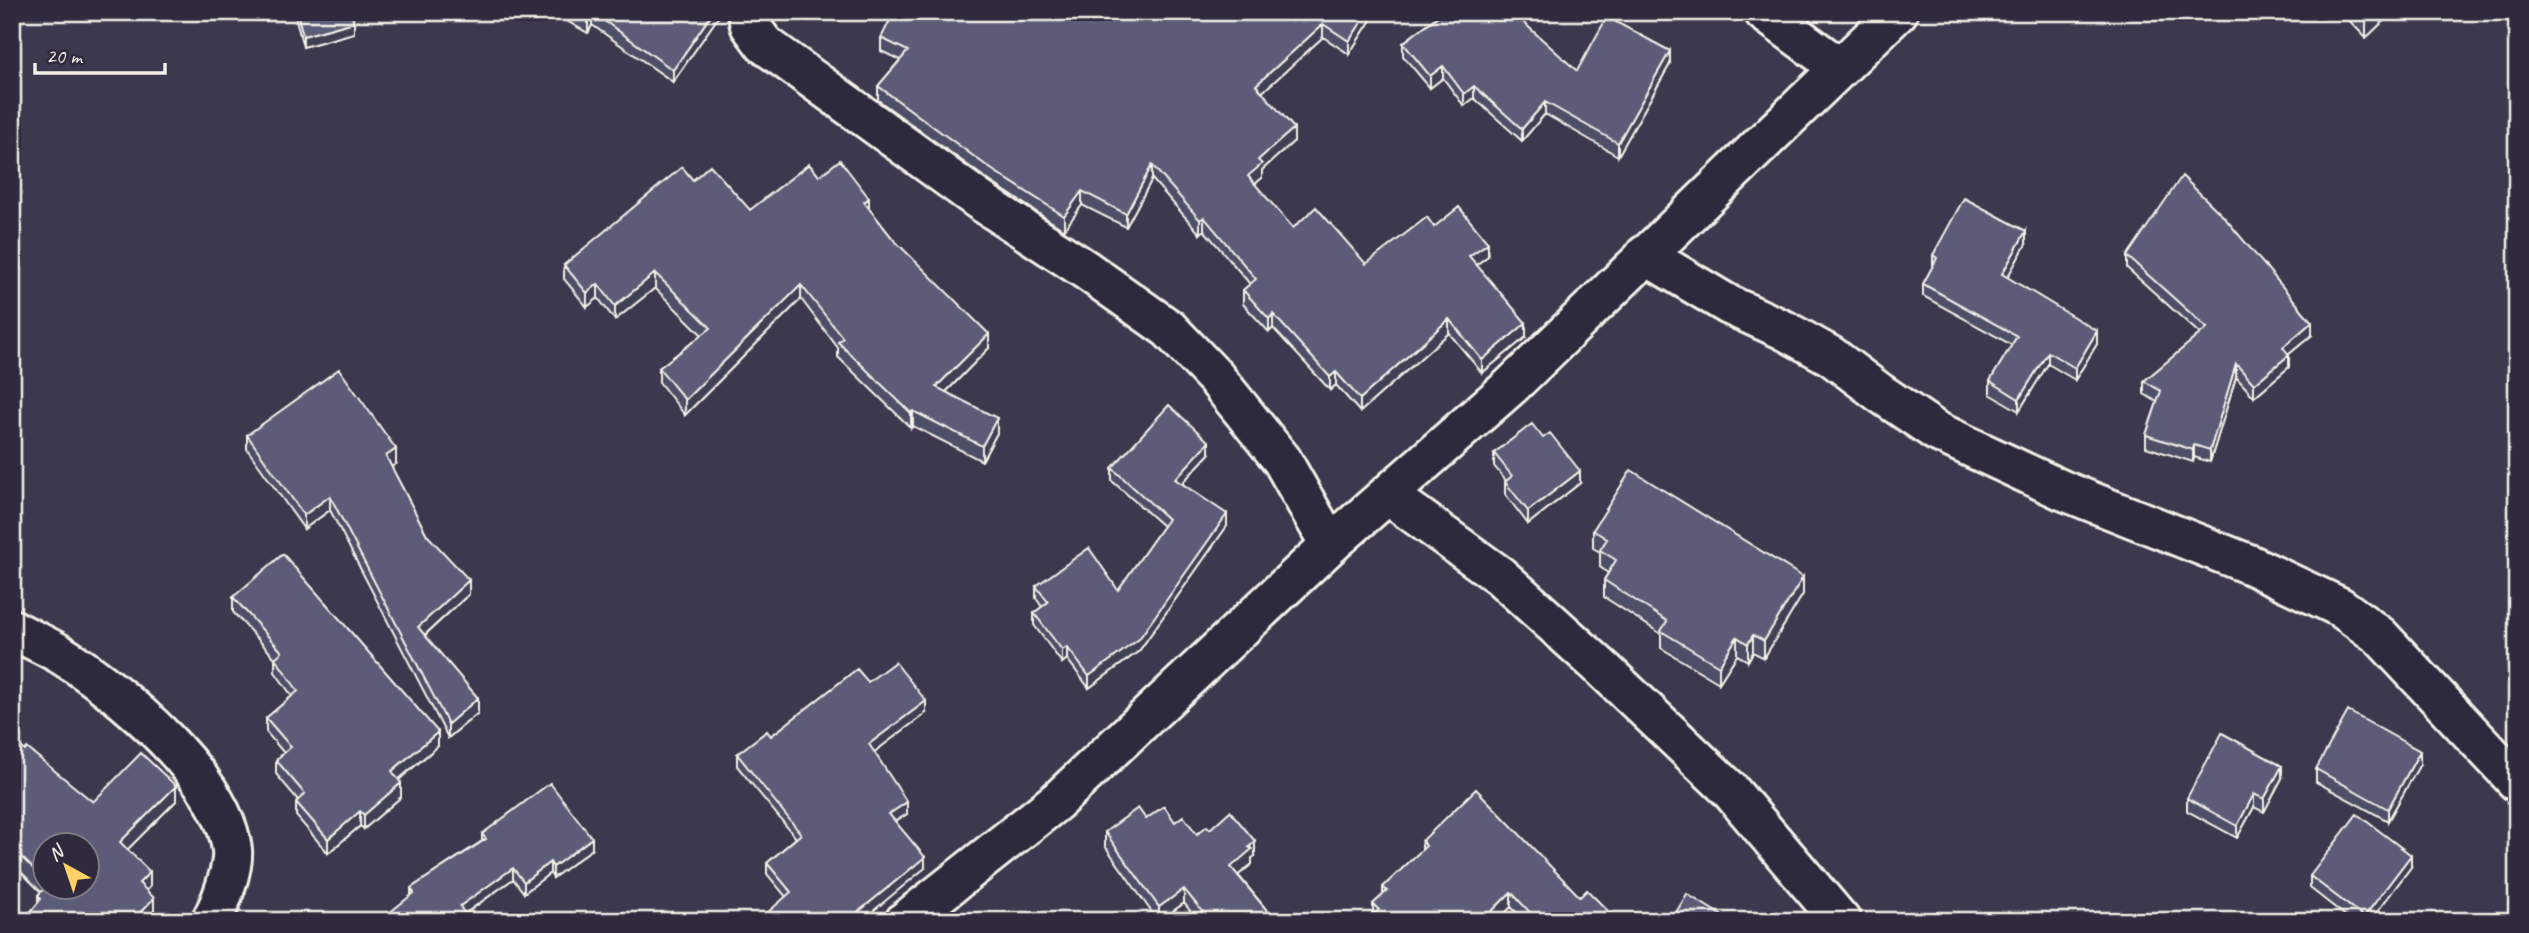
<svg xmlns="http://www.w3.org/2000/svg" width="2529" height="933" font-family="Caveat,sans-serif">
<style>
.lines{fill:none;stroke-linecap:round;stroke-linejoin:round}
.street-casing{stroke:#f4f1e8;stroke-width:44}
.secondary-casing{stroke:#f4f1e8;stroke-width:44}
.street{stroke:#2f2a3d;stroke-width:38}
.secondary{stroke:#2f2a3d;stroke-width:38}
.wall{fill:#4e4f68;stroke:#f4f1e8;stroke-width:2;fill-rule:evenodd}
.shaded-wall{fill:#404055;stroke:#f4f1e8;stroke-width:2}
.building{fill:#5b5c79;stroke:#f4f1e8;stroke-width:2}
</style>
<rect width="100%" height="100%" fill="#3c394f"/>
<filter id="ink" filterUnits="userSpaceOnUse"><feTurbulence type="fractalNoise" baseFrequency=".0143" numOctaves="2"/><feDisplacementMap in="SourceGraphic" scale="14" xChannelSelector="R" yChannelSelector="G"/><feConvolveMatrix kernelMatrix="1 2 1 2 8 2 1 2 1" color-interpolation-filters="sRGB"/></filter>
<g filter="url(#ink)">
<g class="lines">
<defs>
<path id="street" d="M 747,12 L 750,25 L 764,44 L 979,200 L 1086,270 L 1169,329 L 1216,378 L 1282,460 L 1330,545
M 1764,12 L 1840,68
M 1645,255 L 1729,305 L 1784,330 L 1831,356 L 1880,393 L 1936,431 L 2062,490 L 2251,565 L 2340,607 L 2380,636 L 2517,782
M 1388,495 L 1500,576 L 1604,670 L 1729,789 L 1841,921
M 12,629 C 28,638 45,645 60,654 C 118,690 224,778 232,850 C 234,868 220,905 211,921"/>
<path id="secondary" d="M 905,921 L 1057,801 L 1330,545 L 1511,386 L 1898,12"/>
</defs>
<!-- street casing -->
<use href="#street" class="street-casing"/>
<!-- secondary casing -->
<use href="#secondary" class="secondary-casing"/>
<!-- street -->
<use href="#street" class="street"/>
<!-- secondary -->
<use href="#secondary" class="secondary"/>
</g>
<!-- wall -->
<path class="wall" d="M 294,12 L 351,12 L 354,33 L 303,47 Z
M 551,12 L 721,12 L 721,13 L 673,82 L 592,25 L 588,33 Z
M 1221,12 L 1376,12 L 1349,54 L 1323,37 L 1262,92 L 1294,141 L 1262,170 L 1262,178 L 1254,184 L 1293,228 L 1366,264 L 1434,227 L 1488,256 L 1476,265 L 1526,337 L 1482,373 L 1449,333 L 1360,412 L 1336,385 L 1330,390 L 1273,328 L 1269,332 L 1243,304 L 1243,290 L 1250,284 L 1204,230 L 1200,234 L 1152,179 L 1126,227 L 1082,205 L 1064,230 L 991,182 L 878,100 L 878,86 L 900,60 L 881,51 L 881,38 L 1220,13 Z
M 1443,12 L 1518,12 L 1515,17 L 1577,71 L 1670,64 L 1618,156 L 1545,114 L 1522,141 L 1474,98 L 1464,106 L 1443,78 L 1430,88 L 1403,56 L 1403,43 Z
M 2341,12 L 2393,12 L 2366,38 Z
M 819,176 L 869,208 L 893,239 L 989,348 L 946,392 L 997,433 L 982,461 L 913,426 L 911,428 L 838,357 L 838,348 L 801,299 L 685,415 L 659,382 L 659,368 L 702,335 L 655,288 L 615,320 L 598,298 L 587,307 L 564,279 L 564,265 L 693,180 L 750,210 Z
M 2026,244 L 2007,277 L 2097,344 L 2075,380 L 2048,364 L 2019,411 L 1990,394 L 1990,381 L 2012,345 L 1923,296 L 1923,284 L 1933,266 L 1933,255 Z
M 2127,256 L 2312,335 L 2289,354 L 2289,367 L 2254,397 L 2236,377 L 2210,462 L 2194,457 L 2193,462 L 2146,447 L 2146,435 L 2157,402 L 2144,394 L 2144,381 L 2200,334 L 2127,268 Z
M 247,435 L 396,464 L 391,467 L 427,535 L 469,594 L 425,635 L 478,713 L 448,738 L 330,510 L 304,529 L 247,449 Z
M 1494,453 L 1580,483 L 1528,524 L 1505,494 L 1505,482 L 1506,481 L 1494,466 Z
M 1209,454 L 1182,483 L 1227,526 L 1139,651 L 1089,688 L 1067,659 L 1062,663 L 1034,625 L 1034,613 L 1042,607 L 1036,598 L 1036,586 L 1118,590 L 1163,526 L 1112,481 L 1112,468 Z
M 1593,530 L 1803,594 L 1764,658 L 1753,652 L 1748,661 L 1737,655 L 1719,683 L 1661,648 L 1661,634 L 1604,597 L 1604,580 L 1608,573 L 1600,567 L 1600,552 L 1593,548 Z
M 233,597 L 438,746 L 399,780 L 401,797 L 364,829 L 360,826 L 328,853 L 296,816 L 296,802 L 298,800 L 276,774 L 276,760 L 284,753 L 266,732 L 266,718 L 292,696 L 275,672 L 275,658 L 233,612 Z
M 868,682 L 926,713 L 874,752 L 907,814 L 895,821 L 925,868 L 786,897 L 767,874 L 767,863 L 796,838 L 737,766 L 737,754 Z
M 12,739 L 25,751 L 93,802 L 176,801 L 127,850 L 150,887 L 147,890 L 154,913 L 38,903 L 38,895 L 41,892 L 12,863 ZM 46,845 L 88,887 L 46,887 Z
M 2420,764 L 2388,821 L 2316,782 L 2316,769 Z
M 2282,778 L 2264,812 L 2254,807 L 2237,838 L 2187,811 L 2187,798 Z
M 1146,819 L 1175,822 L 1197,834 L 1210,829 L 1255,856 L 1252,858 L 1252,864 L 1238,875 L 1274,919 L 1291,921 L 1198,921 L 1184,903 L 1160,921 L 1158,921 L 1105,846 L 1105,832 Z
M 482,834 L 592,849 L 553,878 L 550,873 L 524,893 L 513,879 L 465,914 L 468,921 L 411,895 L 411,888 L 482,841 Z
M 1422,841 L 1580,897 L 1618,921 L 1525,921 L 1511,907 L 1497,921 L 1364,921 L 1373,914 L 1373,904 L 1383,895 L 1383,887 L 1422,850 Z
M 2411,867 L 2370,921 L 2352,921 L 2310,888 L 2310,876 Z"/>
<!-- shaded-wall -->
<path class="shaded-wall" d="M 592,12 L 592,25 L 588,33 L 588,20 Z
M 713,12 L 721,12 L 721,13 L 673,82 L 673,70 Z
M 1368,12 L 1376,12 L 1349,54 L 1349,41 Z
M 2375,12 L 2393,12 L 2366,38 L 2366,21 Z
M 354,22 L 354,33 L 303,47 L 303,36 Z
M 1323,24 L 1323,37 L 1256,98 L 1256,85 Z
M 1670,51 L 1670,64 L 1618,156 L 1618,143 Z
M 1443,66 L 1443,78 L 1430,88 L 1430,76 Z
M 1474,86 L 1474,98 L 1464,106 L 1464,94 Z
M 1545,102 L 1545,114 L 1522,141 L 1522,129 Z
M 1294,128 L 1294,141 L 1262,170 L 1262,178 L 1248,190 L 1248,176 L 1258,160 Z
M 1152,165 L 1152,179 L 1126,227 L 1126,214 Z
M 1082,191 L 1082,205 L 1064,230 L 1064,216 Z
M 869,198 L 869,212 L 864,202 Z
M 1204,217 L 1204,230 L 1200,234 L 1200,220 Z
M 2026,231 L 2026,244 L 2002,287 L 2002,274 Z
M 1488,243 L 1488,256 L 1469,270 L 1469,256 Z
M 655,273 L 655,288 L 615,320 L 615,306 Z
M 598,284 L 598,298 L 587,307 L 587,293 Z
M 801,285 L 801,299 L 685,415 L 685,400 Z
M 1273,314 L 1273,328 L 1269,332 L 1269,319 Z
M 1449,319 L 1449,333 L 1360,412 L 1360,399 Z
M 2312,322 L 2312,335 L 2283,359 L 2283,347 Z
M 1526,323 L 1526,337 L 1482,373 L 1482,360 Z
M 2097,331 L 2097,344 L 2075,380 L 2075,368 Z
M 989,334 L 989,348 L 936,402 L 936,387 Z
M 2048,352 L 2048,364 L 2019,411 L 2019,399 Z
M 2289,355 L 2289,367 L 2254,397 L 2254,384 Z
M 2236,364 L 2236,377 L 2210,462 L 2210,450 Z
M 1336,372 L 1336,385 L 1330,390 L 1330,377 Z
M 913,411 L 913,426 L 911,428 L 911,413 Z
M 997,418 L 997,433 L 982,461 L 982,446 Z
M 1209,442 L 1209,454 L 1175,491 L 1175,479 Z
M 2194,445 L 2194,457 L 2193,462 L 2193,450 Z
M 396,449 L 396,464 L 386,470 L 386,456 Z
M 1580,471 L 1580,483 L 1528,524 L 1528,511 Z
M 330,496 L 330,510 L 304,529 L 304,515 Z
M 1227,514 L 1227,526 L 1139,651 L 1089,688 L 1089,676 Z
M 1803,577 L 1803,594 L 1764,658 L 1764,641 Z
M 469,580 L 469,594 L 418,641 L 418,627 Z
M 1753,635 L 1753,652 L 1748,661 L 1748,644 Z
M 1737,637 L 1737,655 L 1719,683 L 1719,666 Z
M 1067,647 L 1067,659 L 1062,663 L 1062,650 Z
M 478,698 L 478,713 L 448,738 L 448,724 Z
M 926,701 L 926,713 L 869,756 L 869,744 Z
M 438,732 L 438,746 L 392,785 L 392,771 Z
M 2420,751 L 2420,764 L 2388,821 L 2388,809 Z
M 2282,766 L 2282,778 L 2264,812 L 2264,799 Z
M 401,783 L 401,797 L 364,829 L 364,815 Z
M 176,786 L 176,801 L 120,857 L 120,842 Z
M 2254,794 L 2254,807 L 2237,838 L 2237,826 Z
M 907,802 L 907,814 L 889,825 L 889,814 Z
M 360,811 L 360,826 L 328,853 L 328,839 Z
M 592,838 L 592,849 L 553,878 L 553,867 Z
M 1255,841 L 1255,856 L 1252,858 L 1252,864 L 1231,881 L 1231,867 Z
M 2411,855 L 2411,867 L 2370,921 L 2364,921 L 2364,917 Z
M 925,857 L 925,868 L 861,921 L 847,921 Z
M 550,862 L 550,873 L 524,893 L 524,882 Z
M 513,868 L 513,879 L 460,917 L 460,906 Z
M 150,872 L 150,887 L 139,898 L 139,883 Z
M 1184,889 L 1184,903 L 1159,921 L 1159,907 Z
M 1511,892 L 1511,907 L 1497,921 L 1482,921 Z
M 154,898 L 154,913 L 147,921 L 132,921 Z"/>
<!-- building -->
<path class="building" d="M 297,12 L 351,12 L 354,22 L 303,36 Z
M 573,12 L 713,12 L 673,70 L 592,12 L 588,20 Z
M 894,12 L 1219,12 L 1220,13 L 1221,12 L 1368,12 L 1349,41 L 1323,24 L 1256,85 L 1294,128 L 1258,160 L 1262,164 L 1248,176 L 1293,228 L 1316,207 L 1366,264 L 1427,217 L 1434,227 L 1459,207 L 1488,243 L 1469,256 L 1526,323 L 1482,360 L 1449,319 L 1360,399 L 1336,372 L 1330,377 L 1273,314 L 1269,319 L 1243,290 L 1256,279 L 1204,217 L 1200,220 L 1152,165 L 1126,214 L 1082,191 L 1064,216 L 991,169 L 878,86 L 908,51 L 881,38 Z
M 1443,12 L 1512,12 L 1577,71 L 1607,17 L 1670,51 L 1618,143 L 1545,102 L 1522,129 L 1474,86 L 1464,94 L 1443,66 L 1430,76 L 1403,43 Z
M 2358,12 L 2375,12 L 2366,21 Z
M 840,160 L 869,198 L 864,202 L 893,239 L 989,334 L 936,387 L 997,418 L 982,446 L 913,411 L 911,413 L 838,342 L 843,338 L 801,285 L 685,400 L 659,368 L 711,328 L 655,273 L 615,306 L 598,284 L 587,293 L 564,265 L 682,167 L 693,180 L 710,165 L 750,210 L 809,164 L 819,176 Z
M 2182,176 L 2224,217 L 2312,322 L 2283,347 L 2289,355 L 2254,384 L 2236,364 L 2210,450 L 2194,445 L 2193,450 L 2146,435 L 2161,391 L 2144,381 L 2207,328 L 2127,256 Z
M 1964,198 L 2026,231 L 2002,274 L 2097,331 L 2075,368 L 2048,352 L 2019,399 L 1990,381 L 2017,336 L 1923,284 L 1937,258 L 1933,255 Z
M 339,369 L 396,449 L 386,456 L 427,535 L 469,580 L 418,627 L 478,698 L 448,724 L 330,496 L 304,515 L 247,435 Z
M 1169,405 L 1209,442 L 1175,479 L 1227,514 L 1139,639 L 1089,676 L 1067,647 L 1062,650 L 1034,613 L 1048,602 L 1036,586 L 1089,548 L 1118,590 L 1168,519 L 1112,468 Z
M 1532,424 L 1543,438 L 1550,433 L 1580,471 L 1528,511 L 1505,482 L 1512,476 L 1494,453 Z
M 1631,470 L 1803,577 L 1764,641 L 1753,635 L 1748,644 L 1737,637 L 1719,666 L 1661,631 L 1667,621 L 1604,580 L 1616,560 L 1600,550 L 1607,539 L 1593,530 Z
M 283,554 L 438,732 L 392,771 L 401,783 L 364,815 L 360,811 L 328,839 L 296,802 L 305,794 L 276,760 L 291,747 L 266,718 L 298,691 L 275,658 L 282,652 L 233,597 Z
M 895,662 L 926,701 L 869,744 L 907,802 L 889,814 L 925,857 L 847,921 L 758,921 L 791,892 L 767,863 L 801,834 L 737,754 L 767,731 L 771,736 L 857,669 L 868,682 Z
M 2348,711 L 2420,751 L 2388,809 L 2316,769 Z
M 2222,733 L 2282,766 L 2264,799 L 2254,794 L 2237,826 L 2187,798 Z
M 12,739 L 25,751 L 27,748 L 93,802 L 141,753 L 176,786 L 120,842 L 150,872 L 139,883 L 154,898 L 132,921 L 23,921 L 41,899 L 38,895 L 46,887 L 88,887 L 88,845 L 46,845 L 46,881 L 12,848 Z
M 550,783 L 592,838 L 553,867 L 550,862 L 524,882 L 513,868 L 460,906 L 468,920 L 467,921 L 379,921 L 414,893 L 411,888 L 486,839 L 482,834 Z
M 1476,789 L 1580,897 L 1587,890 L 1618,921 L 1538,921 L 1511,892 L 1482,921 L 1364,921 L 1379,910 L 1373,904 L 1387,891 L 1383,887 L 1426,846 L 1422,841 Z
M 1164,806 L 1175,822 L 1183,816 L 1197,834 L 1207,826 L 1210,829 L 1230,811 L 1255,841 L 1249,847 L 1252,849 L 1231,867 L 1274,919 L 1283,911 L 1291,921 L 1210,921 L 1184,889 L 1159,907 L 1105,832 L 1138,808 L 1146,819 Z
M 2357,814 L 2411,855 L 2364,917 L 2310,876 Z
M 1687,894 L 1726,918 L 1724,921 L 1671,921 Z"/>
</g>
<!-- margin -->
<rect width="2529" height="933" fill="none" stroke="#2f2a3d" stroke-width="42"/>
<rect x="21" y="21" width="2487" height="891" fill="none" stroke="#f4f1e8" stroke-width="2.5" filter="url(#ink)"/>
<!-- north arrow -->
<g transform="translate(66 866) rotate(320)"><circle r="33" fill="#2f2a3d" stroke="#7e7a81" stroke-width="2"/>
<path d="M0-5L12 26L0 18L-12 26Z" fill="#ffd166"/>
<text y="-10" font-size="19" font-weight="bold" text-anchor="middle" fill="#f4f1e8">N</text>
</g>
<!-- scale -->
<path d="M35 63v10h130v-10" fill="none" stroke="#f4f1e8" stroke-width="3.5"/>
<text x="46" y="63" font-size="21" fill="#f4f1e8" stroke="#2f2a3d" stroke-width="5" paint-order="stroke">20 m</text>
</svg>
